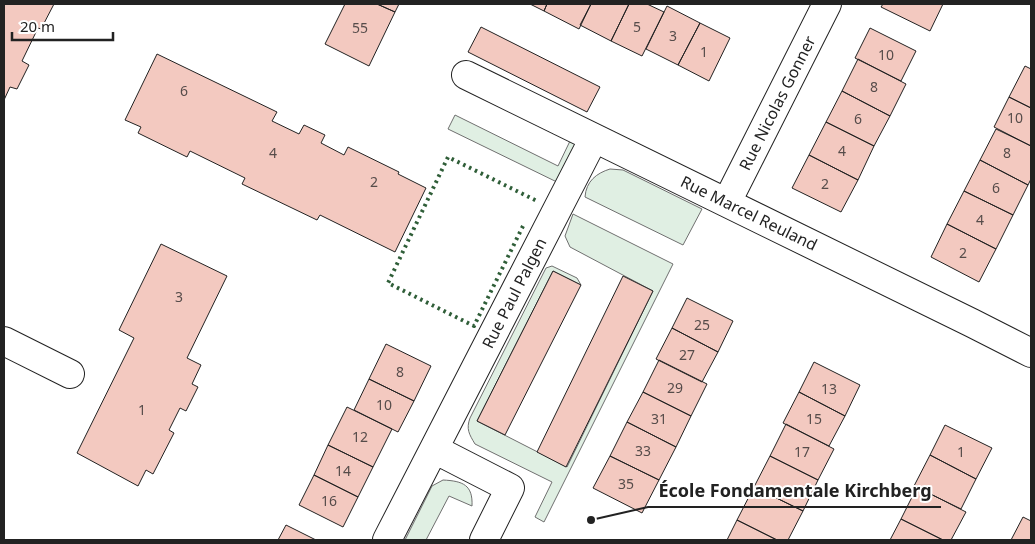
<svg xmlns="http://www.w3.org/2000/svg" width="1035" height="544" font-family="'Noto Sans',sans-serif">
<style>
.green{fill:#e0efe3;stroke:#6f6f6f}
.building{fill:#f3c9c0;stroke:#222}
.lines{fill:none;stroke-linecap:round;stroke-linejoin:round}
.minor-casing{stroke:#222;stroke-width:30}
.minor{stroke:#fff;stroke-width:28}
.hedge{stroke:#2f5e38;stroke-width:4;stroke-dasharray:2.5 4;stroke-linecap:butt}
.labels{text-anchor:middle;stroke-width:4;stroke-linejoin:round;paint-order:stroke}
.number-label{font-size:14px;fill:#564c4a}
.street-label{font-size:16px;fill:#222;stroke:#fff}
.leader{fill:none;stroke:#222;stroke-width:2}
.callout-dot{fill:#222;stroke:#fff;stroke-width:2}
.callout-label{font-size:18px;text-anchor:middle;font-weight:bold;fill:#222;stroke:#fff;stroke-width:4;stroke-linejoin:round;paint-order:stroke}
</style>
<rect width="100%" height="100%" fill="#fff"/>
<!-- green -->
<path class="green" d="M 455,115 L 558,166 L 570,141 L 580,146 L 561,184 L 448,129 Z
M 610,169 L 623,170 L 702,209 L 683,245 L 585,197 C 586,181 597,173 610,169 Z
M 573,214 L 673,264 L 544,522 L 535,517 L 552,482 L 475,444 C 469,434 466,429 470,418 L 546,268 L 552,266 L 577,278 L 581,285 L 553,271 L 477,421 L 567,467 L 653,291 L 570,247 L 565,236 Z
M 443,480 C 463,481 473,485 472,506 L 449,496 L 426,540 L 405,540 L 432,486 Z"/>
<!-- building -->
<path class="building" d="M 4,4 L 54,4 L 41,29 L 38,28 L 22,61 L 29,65 L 17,89 L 10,87 L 4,100 Z
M 345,4 L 377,4 L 395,12 L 369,66 L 325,44 Z
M 377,4 L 399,4 L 395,12 Z
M 530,4 L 547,4 L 544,11 Z
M 547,4 L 591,4 L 579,29 L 544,11 Z
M 591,4 L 629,4 L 611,41 L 580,25 Z
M 629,4 L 647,4 L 664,12 L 642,56 L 611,41 Z
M 883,4 L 943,4 L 930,31 L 881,7 Z
M 667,6 L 700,23 L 678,65 L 646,49 Z
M 700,23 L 730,38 L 709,81 L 678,65 Z
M 481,27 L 600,87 L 587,112 L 468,52 Z
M 870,28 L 916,51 L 901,81 L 855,58 Z
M 157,54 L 277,112 L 272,121 L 299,134 L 304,125 L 325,135 L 321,143 L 344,155 L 348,147 L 399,172 L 398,174 L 426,188 L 395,252 L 320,215 L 317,220 L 242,184 L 245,178 L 190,151 L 187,157 L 138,133 L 141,127 L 125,120 Z
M 858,59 L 906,84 L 890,116 L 842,91 Z
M 1025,66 L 1031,69 L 1031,108 L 1009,97 Z
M 842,91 L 890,116 L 874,146 L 826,122 Z
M 1009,97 L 1031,108 L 1031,146 L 994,127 Z
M 826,122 L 874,146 L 858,180 L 809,155 Z
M 996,129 L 1031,146 L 1031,179 L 1028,185 L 980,160 Z
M 809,155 L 858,180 L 841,212 L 792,188 Z
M 980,160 L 1028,185 L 1013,215 L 964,191 Z
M 964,191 L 1013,215 L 996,249 L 947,224 Z
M 947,224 L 996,249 L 979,282 L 931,257 Z
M 161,244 L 227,276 L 187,358 L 201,365 L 192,384 L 198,387 L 186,411 L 180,408 L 169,430 L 174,433 L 153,474 L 146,470 L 138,486 L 77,453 L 134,338 L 119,330 Z
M 553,271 L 581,285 L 505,435 L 477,421 Z
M 623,276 L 653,291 L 566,467 L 537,452 Z
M 687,298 L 733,321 L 718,352 L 672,328 Z
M 672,328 L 718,352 L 702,382 L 656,359 Z
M 386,344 L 431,366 L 414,401 L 369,379 Z
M 659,360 L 707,384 L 691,416 L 643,392 Z
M 814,362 L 860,385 L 845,416 L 799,392 Z
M 369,379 L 414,401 L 398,432 L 354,410 Z
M 643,392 L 691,416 L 676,447 L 627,422 Z
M 799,392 L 845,416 L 829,446 L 783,423 Z
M 347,407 L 392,429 L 373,467 L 328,445 Z
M 627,422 L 676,447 L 659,480 L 610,456 Z
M 786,424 L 834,449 L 818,480 L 770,456 Z
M 945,425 L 992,448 L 976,479 L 930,455 Z
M 328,445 L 373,467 L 358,497 L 314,475 Z
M 930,455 L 976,479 L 961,509 L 914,486 Z
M 610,456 L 659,480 L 642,513 L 593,488 Z
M 770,456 L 818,480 L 803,511 L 754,487 Z
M 314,475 L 358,497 L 343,527 L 299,505 Z
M 754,487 L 803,511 L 788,540 L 777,540 L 737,520 Z
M 917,487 L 966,512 L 951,540 L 943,540 L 901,519 Z
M 1023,517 L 1031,521 L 1031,540 L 1011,540 Z
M 901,519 L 943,540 L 890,540 Z
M 737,520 L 777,540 L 727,540 Z
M 286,525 L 316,540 L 278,540 Z"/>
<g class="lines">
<defs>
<path id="minor" d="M 466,75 L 972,323 L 1031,353
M 727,202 L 827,4
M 4,341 L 70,374
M 434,449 L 510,488 L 484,540
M 387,540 L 594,138"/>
</defs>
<!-- minor casing -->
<use href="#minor" class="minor-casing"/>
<!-- minor -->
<use href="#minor" class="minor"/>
<!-- hedge -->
<path class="hedge" d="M 523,226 L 474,326 L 388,283 L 448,157 L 537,201"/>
</g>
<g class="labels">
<!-- number labels -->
<g class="number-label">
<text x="637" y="32">5</text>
<text x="360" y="33">55</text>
<text x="673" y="41">3</text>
<text x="704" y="57">1</text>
<text x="886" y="60">10</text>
<text x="874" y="92">8</text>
<text x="184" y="96">6</text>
<text x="1015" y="123">10</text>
<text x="858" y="124">6</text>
<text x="842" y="156">4</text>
<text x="273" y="158">4</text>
<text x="1007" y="158">8</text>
<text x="374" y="187">2</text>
<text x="825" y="189">2</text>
<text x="996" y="193">6</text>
<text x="980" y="225">4</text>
<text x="963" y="258">2</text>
<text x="179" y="302">3</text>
<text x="702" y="330">25</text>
<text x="687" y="360">27</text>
<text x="400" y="377">8</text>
<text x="675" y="393">29</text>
<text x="829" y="394">13</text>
<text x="384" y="410">10</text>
<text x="142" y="415">1</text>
<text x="659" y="424">31</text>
<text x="814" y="424">15</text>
<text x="360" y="442">12</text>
<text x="643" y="456">33</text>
<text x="802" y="457">17</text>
<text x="961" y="457">1</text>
<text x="343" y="476">14</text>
<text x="626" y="489">35</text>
<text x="329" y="506">16</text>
</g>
<!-- street labels -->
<g class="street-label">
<text transform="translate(777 103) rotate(-63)" y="6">Rue Nicolas Gonner</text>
<text transform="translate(749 213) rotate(26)" y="6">Rue Marcel Reuland</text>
<text transform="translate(514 293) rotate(-63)" y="6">Rue Paul Palgen</text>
</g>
</g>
<!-- callouts -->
<path class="leader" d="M591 520L648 507H941"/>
<circle class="callout-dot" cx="591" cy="520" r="5"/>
<g class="callout-label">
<text x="795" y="497">École Fondamentale Kirchberg</text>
</g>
<!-- border -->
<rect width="1035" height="544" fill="none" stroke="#222222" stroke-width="10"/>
<!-- scale -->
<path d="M12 32v8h101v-8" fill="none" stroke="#222222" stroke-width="2.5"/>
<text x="20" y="32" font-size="15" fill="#222222" stroke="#ffffff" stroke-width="4" paint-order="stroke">20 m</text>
</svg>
